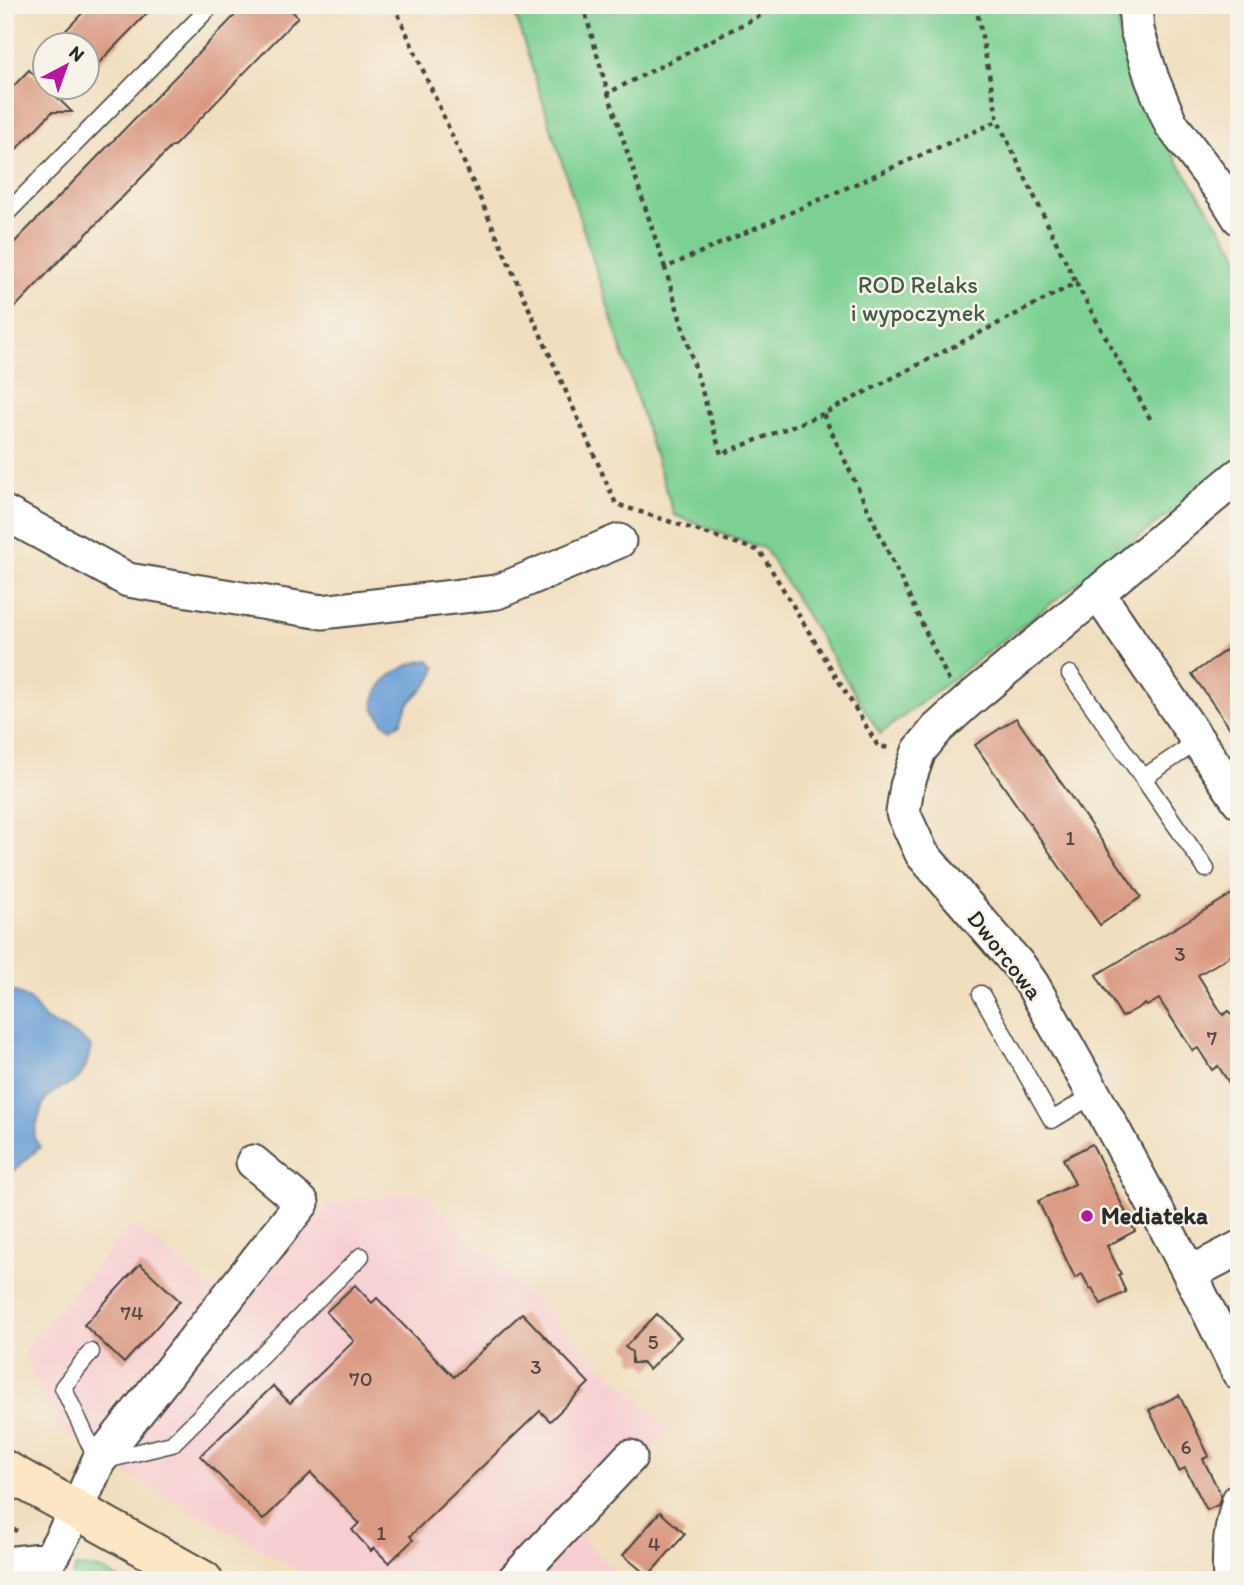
<svg xmlns="http://www.w3.org/2000/svg" width="1244" height="1585" font-family="Itim,sans-serif">
<style>
.built{fill:#f7cfd2}
.green{fill:#7cd093;stroke:#547e5f;stroke-width:2}
.water{fill:#699fd6;stroke:#4a6580;stroke-width:2}
.building{fill:#da9982}
.lines{fill:none;stroke-linecap:round;stroke-linejoin:round}
.lane-casing{stroke:#494641;stroke-width:19}
.street-casing{stroke:#494641;stroke-width:37}
.secondary-casing{stroke:#494641;stroke-width:42}
.path{stroke:#494641;stroke-width:4.5;stroke-dasharray:5 5;stroke-linecap:butt}
.lane{stroke:#fff;stroke-width:16}
.street{stroke:#fff;stroke-width:33}
.secondary{stroke:#fce6c4;stroke-width:38}
.poi-dot{fill:#b5179e;stroke:#f7f3e8;stroke-width:2.5}
.labels{text-anchor:middle;stroke-width:5;stroke-linejoin:round;paint-order:stroke}
.number-label{font-size:21px;fill:#574641}
.park-label{font-size:24px;fill:#435d4a;stroke:#f7f3e8}
.street-label{font-size:24px;fill:#2b2b2b;stroke:#f7f3e8}
.poi-label{font-size:24px;font-weight:bold;fill:#2b2b2b;stroke:#f7f3e8;text-anchor:start}
</style>
<rect width="100%" height="100%" fill="#f7f3e8"/>
<filter id="ink" filterUnits="userSpaceOnUse"><feTurbulence type="fractalNoise" baseFrequency=".0143" numOctaves="2"/><feDisplacementMap in="SourceGraphic" scale="14" xChannelSelector="R" yChannelSelector="G"/><feConvolveMatrix kernelMatrix="1 2 1 2 8 2 1 2 1" color-interpolation-filters="sRGB"/></filter>
<filter id="wash" filterUnits="userSpaceOnUse"><feTurbulence type="fractalNoise" baseFrequency=".00686" numOctaves="4" result="noise"/><feDisplacementMap in="SourceGraphic" scale="28" xChannelSelector="R" yChannelSelector="G"/><feGaussianBlur stdDeviation="1.57" result="paint"/><feColorMatrix in="noise" values="0 0 0 0 0 0 0 0 0 0 0 0 0 0 0 0 0 1.4 0 .05"/><feComposite in="paint" operator="in"/></filter>
<g filter="url(#wash)">
<rect width="100%" height="100%" fill="#f1debf"/>
<!-- built -->
<path class="built" d="M 421,1192 L 669,1430 L 576,1533 L 625,1580 L 315,1580 L 110,1464 L 59,1429 L 23,1352 L 133,1224 L 236,1310 L 328,1204 Z"/>
<!-- green -->
<path class="green" d="M 512,5 L 1121,5 L 1119,31 L 1157,130 L 1239,256 L 1239,453 L 1233,465 L 880,734 L 765,549 L 674,515 Z
M 76,1567 L 100,1569 L 120,1580 L 73,1580 L 73,1574 Z"/>
<!-- water -->
<path class="water" d="M 430,660 L 436,668 C 431,687 417,691 407,706 C 404,711 403,717 401,723 L 392,728 L 383,722 L 374,708 C 374,705 373,701 375,697 C 382,675 409,662 430,660 Z
M 15,992 L 30,1000 L 46,1020 L 80,1037 L 91,1047 C 88,1059 85,1075 74,1082 C 66,1086 56,1089 49,1095 C 40,1105 37,1125 34,1138 L 40,1147 L 5,1179 L 5,994 Z"/>
<g id="blocks">
<!-- building -->
<path class="building" d="M 90,5 L 155,5 L 88,74 L 88,46 L 51,46 Z
M 245,5 L 286,5 L 298,17 L 173,147 L 172,146 L 77,244 L 76,243 L 5,318 L 5,252 Z
M 29,70 L 72,112 L 52,112 L 5,161 L 5,95 Z
M 1239,641 L 1239,741 L 1192,674 Z
M 1016,718 L 1141,897 L 1100,925 L 975,745 Z
M 1239,890 L 1239,951 L 1198,975 L 1223,1015 L 1229,1011 L 1239,1026 L 1239,1098 L 1218,1066 L 1212,1070 L 1198,1048 L 1193,1051 L 1159,999 L 1147,1006 L 1145,1004 L 1122,1017 L 1096,975 Z
M 1092,1144 L 1135,1231 L 1107,1246 L 1121,1274 L 1118,1275 L 1126,1292 L 1101,1304 L 1092,1288 L 1090,1289 L 1082,1274 L 1075,1278 L 1038,1201 L 1075,1184 L 1063,1159 Z
M 140,1264 L 180,1301 L 124,1363 L 84,1325 Z
M 355,1285 L 372,1303 L 377,1298 L 454,1377 L 522,1313 L 589,1383 L 550,1421 L 540,1411 L 410,1536 L 413,1540 L 389,1563 L 374,1548 L 371,1551 L 352,1530 L 359,1523 L 311,1473 L 263,1520 L 200,1456 L 273,1386 L 290,1403 L 354,1341 L 326,1312 Z
M 657,1314 L 681,1337 L 649,1370 L 643,1363 L 632,1363 L 632,1352 L 625,1347 Z
M 1179,1395 L 1209,1456 L 1203,1459 L 1221,1495 L 1218,1505 L 1207,1510 L 1185,1468 L 1179,1471 L 1149,1410 Z
M 660,1512 L 685,1534 L 648,1576 L 623,1555 Z"/>
</g>
</g>
<g filter="url(#ink)">
<use href="#blocks" fill-opacity="0" stroke="#494641" stroke-width="2"/>
<g class="lines">
<defs>
<path id="lane" d="M 5,215 L 212,5
M 1070,674 L 1143,778 L 1198,741
M 1143,778 L 1206,869
M 981,994 L 1052,1120 L 1095,1094
M 91,1352 L 63,1387 L 98,1462 L 172,1444 L 361,1256"/>
<path id="street" d="M 1135,5 L 1137,30 L 1152,79 L 1171,124 L 1224,194 L 1239,218
M 1239,475 L 968,701 L 937,729 L 919,751 L 907,786 L 903,813 L 922,854 L 1021,968 L 1032,984 C 1105,1112 1175,1240 1239,1373
M 5,513 L 128,580 L 322,612 L 497,592 L 619,541
M 1097,592 L 1239,801
M 1191,1273 L 1239,1248
M 5,1564 L 50,1559 L 77,1510 L 98,1462 L 302,1203 L 253,1162
M 514,1580 L 630,1457
M 1230,1580 C 1228,1549 1231,1529 1239,1500"/>
<path id="secondary" d="M 5,1470 L 203,1580"/>
</defs>
<!-- lane casing -->
<use href="#lane" class="lane-casing"/>
<!-- street casing -->
<use href="#street" class="street-casing"/>
<!-- secondary casing -->
<use href="#secondary" class="secondary-casing"/>
<!-- path -->
<path class="path" d="M 394,5 L 616,504 L 760,551 L 878,746 L 890,748
M 583,5 L 608,93
M 976,5 L 998,121
M 665,268 L 608,93 L 781,5
M 823,414 L 721,454 L 665,268 L 998,121 L 1076,283
M 949,681 L 823,414 L 1076,283 L 1152,422
M 5,1525 L 17,1531"/>
<!-- lane -->
<use href="#lane" class="lane"/>
<!-- street -->
<use href="#street" class="street"/>
<!-- secondary -->
<use href="#secondary" class="secondary"/>
</g>
</g>
<!-- markers -->
<circle class="poi-dot" cx="1087" cy="1216" r="7"/>
<g class="labels">
<!-- number labels -->
<g class="number-label">
<text x="1070" y="845">1</text>
<text x="1180" y="961">3</text>
<text x="1212" y="1045">7</text>
<text x="132" y="1320">74</text>
<text x="653" y="1349">5</text>
<text x="536" y="1374">3</text>
<text x="361" y="1386">70</text>
<text x="1186" y="1454">6</text>
<text x="381" y="1540">1</text>
<text x="654" y="1551">4</text>
</g>
<!-- park labels -->
<g class="park-label">
<text x="918" y="293">ROD Relaks<tspan x="918" dy="28">i wypoczynek</tspan></text>
</g>
<!-- street labels -->
<g class="street-label">
<text transform="translate(1005 955) rotate(52)" y="8">Dworcowa</text>
</g>
<!-- poi labels -->
<g class="poi-label">
<text x="1101" y="1224">Mediateka</text>
</g>
</g>
<!-- margin -->
<rect width="1244" height="1585" fill="none" stroke="#f7f3e8" stroke-width="28"/>
<!-- north arrow -->
<g transform="translate(66 66) rotate(41)"><circle r="33" fill="#f7f3e8" stroke="#a5a39c" stroke-width="2"/>
<path d="M0-5L12 26L0 18L-12 26Z" fill="#b5179e"/>
<text y="-10" font-size="19" font-weight="bold" text-anchor="middle" fill="#2b2b2b">N</text>
</g>
</svg>
